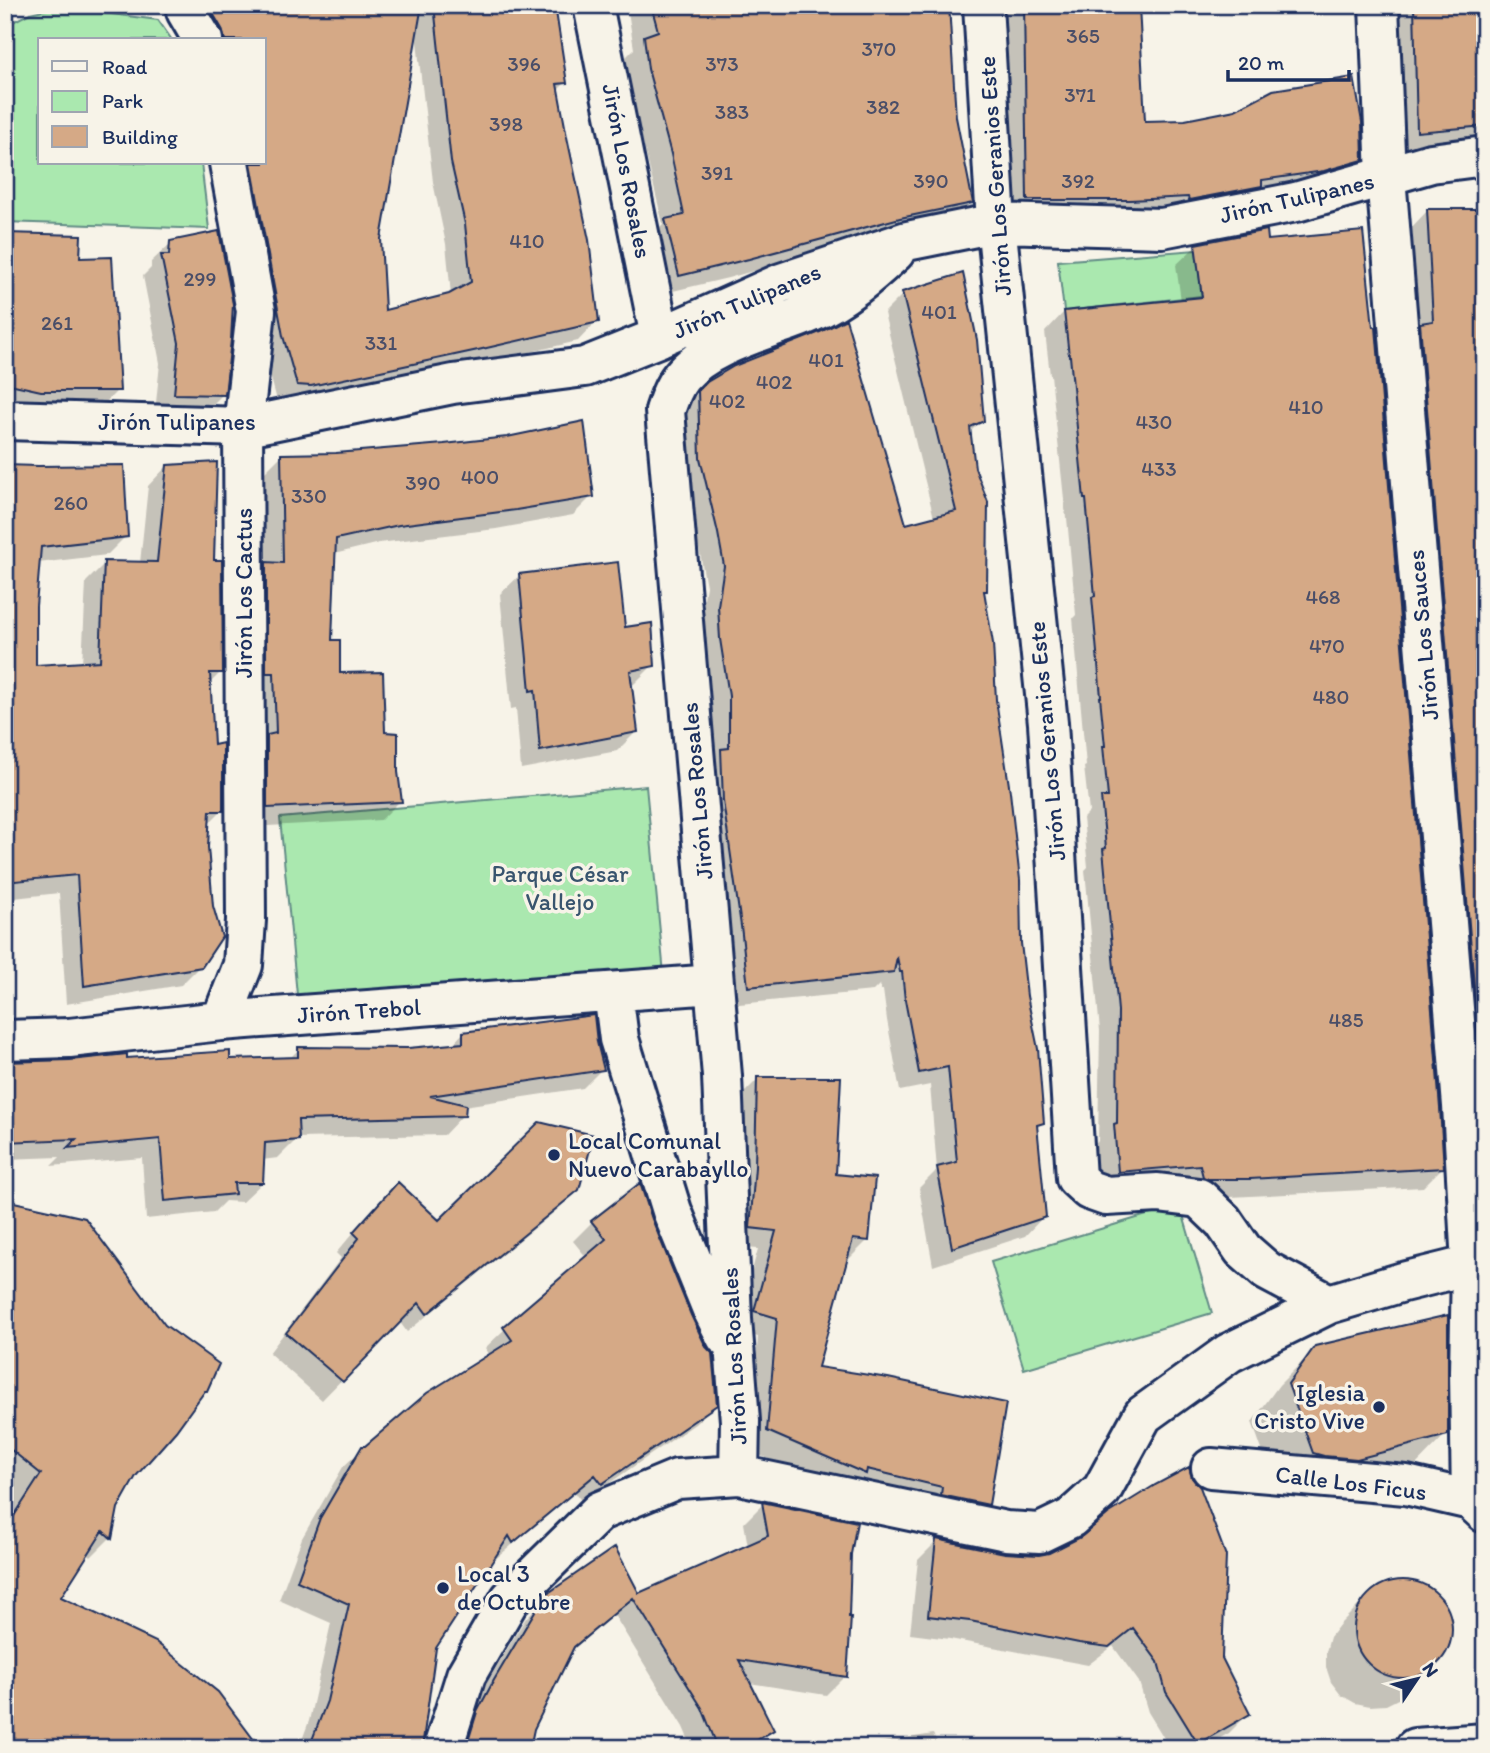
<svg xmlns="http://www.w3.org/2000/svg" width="1490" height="1753" font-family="Itim,sans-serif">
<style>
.green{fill:#aae8af;stroke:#628c86;stroke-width:2}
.shadow{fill:#0003}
.building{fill:#d5a986;stroke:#1b2f5e;stroke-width:2}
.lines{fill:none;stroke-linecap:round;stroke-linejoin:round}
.street-casing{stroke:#1b2f5e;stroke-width:44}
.street{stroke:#f7f3e8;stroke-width:38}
.poi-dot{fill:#1b2f5e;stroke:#f7f3e8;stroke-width:2.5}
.labels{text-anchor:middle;stroke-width:7;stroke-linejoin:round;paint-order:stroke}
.number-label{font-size:21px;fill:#4a4e68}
.street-label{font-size:24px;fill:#1b2f5e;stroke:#f7f3e8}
.park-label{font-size:24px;fill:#38546e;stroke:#f7f3e8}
.poi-label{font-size:24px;fill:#1b2f5e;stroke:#f7f3e8;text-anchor:start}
</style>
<rect width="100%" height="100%" fill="#f7f3e8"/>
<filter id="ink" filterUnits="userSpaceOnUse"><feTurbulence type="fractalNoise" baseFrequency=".0143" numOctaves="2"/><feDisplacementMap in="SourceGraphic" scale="14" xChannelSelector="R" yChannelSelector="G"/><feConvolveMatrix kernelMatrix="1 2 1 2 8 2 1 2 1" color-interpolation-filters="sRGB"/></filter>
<g filter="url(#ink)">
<!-- green -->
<path class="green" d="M 57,7 L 158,20 L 172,40 L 40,40 L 40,163 L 201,163 L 209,229 L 5,222 L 5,26 L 30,13 Z
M 1196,250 L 1202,296 L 1064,311 L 1058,261 Z
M 646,786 L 664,974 L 298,1005 L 280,818 Z
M 1180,1205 L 1212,1313 L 1024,1369 L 991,1262 Z"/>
<!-- shadow -->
<path class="shadow" d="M 212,5 L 346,5 L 379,239 L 384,313 L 451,295 L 446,244 L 433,182 L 416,33 L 383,5 L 545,5 L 565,83 L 557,91 L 597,321 L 578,341 L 457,369 L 278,404 L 265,356 L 226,163 L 264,163 L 264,40 L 198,40 L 190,25 L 209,6 Z
M 627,5 L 947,5 L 954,117 L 971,203 L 952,222 L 880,236 L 728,278 L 660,294 L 647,240 L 663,224 L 630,89 L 626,57 L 634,49 Z
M 1005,5 L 1138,5 L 1144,123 L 1185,122 L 1235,112 L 1362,159 L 1342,178 L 1241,205 L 1009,219 Z
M 1395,5 L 1485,5 L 1485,143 L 1398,150 Z
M 1428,210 L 1485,211 L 1485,1273 L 1409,230 Z
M 5,235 L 79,259 L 118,390 L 99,409 L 5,407 Z
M 171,243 L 223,394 L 204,413 L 155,413 L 160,363 L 143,276 L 151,268 L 151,262 Z
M 1196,246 L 1442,1168 L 1423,1187 L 1230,1197 L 1188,1197 L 1099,1191 L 1095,1145 L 1098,1141 L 1100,1031 L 1085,870 L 1088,867 L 1083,818 L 1089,812 L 1084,767 L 1086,766 L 1073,618 L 1076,615 L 1067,518 L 1066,518 L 1051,375 L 1050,375 L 1045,332 L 1064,312 L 1181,301 L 1176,265 Z
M 903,294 L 982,420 L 969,433 L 985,590 L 983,593 L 1019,943 L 1042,1123 L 1036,1129 L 1044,1216 L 1025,1236 L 933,1266 L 919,1188 L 937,1170 L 930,1085 L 900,1091 L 887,1020 L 883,990 L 881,990 L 880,984 L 873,991 L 729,1005 L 710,762 L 711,717 L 701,660 L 699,628 L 706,586 L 700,553 L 682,478 L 679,412 L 708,383 L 905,526 L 934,518 L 884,313 Z
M 282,455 L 592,496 L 573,515 L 496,529 L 379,543 L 334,554 L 331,642 L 338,675 L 396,772 L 400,801 L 381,820 L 249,827 L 247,583 L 264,566 L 262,475 Z
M 167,466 L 212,561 L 221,672 L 209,684 L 212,747 L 222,810 L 208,824 L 200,966 L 181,985 L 66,1004 L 59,893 L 5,899 L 5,467 L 126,536 L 107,555 L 38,563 L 35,605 L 35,667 L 82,664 L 86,582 L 105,563 L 140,563 L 148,486 Z
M 520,575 L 624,629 L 653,665 L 634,684 L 630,685 L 636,732 L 617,751 L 521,769 L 516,708 L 511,709 L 500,594 Z
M 463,1033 L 596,1042 L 602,1069 L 583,1088 L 464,1106 L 463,1115 L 444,1135 L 298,1138 L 278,1158 L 262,1160 L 262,1183 L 242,1202 L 225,1201 L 214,1212 L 146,1219 L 142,1158 L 51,1166 L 60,1157 L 5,1159 L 5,1064 L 125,1060 L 228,1061 L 289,1059 L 299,1049 L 409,1050 L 451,1046 Z
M 758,1079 L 834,1175 L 868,1240 L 849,1259 L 846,1259 L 815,1368 L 987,1504 L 968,1523 L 845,1492 L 748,1450 L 758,1337 L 735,1330 L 758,1249 L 732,1247 L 739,1098 Z
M 639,1186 L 715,1405 L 695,1424 L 582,1502 L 575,1492 L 493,1561 L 492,1559 L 435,1647 L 420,1748 L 299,1748 L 309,1721 L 331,1623 L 279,1600 L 302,1538 L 343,1467 L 363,1448 L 366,1448 L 490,1355 L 485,1348 L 505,1329 L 587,1258 L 573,1241 L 592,1222 Z
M 578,1189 L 558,1209 L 407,1332 L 399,1321 L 322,1400 L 269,1353 L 341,1258 L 336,1253 L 379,1203 L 439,1222 Z
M 5,1210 L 206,1390 L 134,1475 L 116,1507 L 110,1538 L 91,1557 L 87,1553 L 59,1598 L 5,1748 Z
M 1316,1348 L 1446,1434 L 1409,1472 L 1276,1489 L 1252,1422 L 1279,1385 Z
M 763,1504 L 849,1554 L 845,1676 L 826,1695 L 749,1683 L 771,1729 L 753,1748 L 692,1748 L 683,1727 L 614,1615 L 570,1652 L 533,1729 L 528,1748 L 454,1748 L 475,1702 L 526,1618 L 546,1598 L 639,1595 L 748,1547 L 744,1523 Z
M 937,1541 L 1004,1555 L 1039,1557 L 1049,1555 L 1220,1658 L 1248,1714 L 1229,1733 L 1203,1748 L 1170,1748 L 1148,1712 L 1139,1682 L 1113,1646 L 1088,1665 L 950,1639 L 910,1634 L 918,1560 Z
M 1397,1581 L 1413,1582 L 1427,1588 L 1439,1599 L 1452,1621 L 1448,1643 L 1441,1658 L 1400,1698 L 1386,1705 L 1370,1706 L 1355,1703 L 1341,1695 L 1331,1682 L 1326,1667 L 1326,1652 L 1330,1637 L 1340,1624 L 1369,1595 L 1382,1586 Z
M 933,1734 L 940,1748 L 863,1748 L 866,1745 Z"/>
<!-- building -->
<path class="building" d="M 208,5 L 422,5 L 381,239 L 385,310 L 449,294 L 471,282 L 465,224 L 451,162 L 434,5 L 555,5 L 567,83 L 557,84 L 567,137 L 589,240 L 599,322 L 478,350 L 311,386 L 297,385 L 283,336 L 251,163 L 264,163 L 264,40 L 225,40 L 222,29 Z
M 651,5 L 949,5 L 956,117 L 973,203 L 900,218 L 749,259 L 679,276 L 665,219 L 684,215 L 671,154 L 648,69 L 644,36 L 658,31 Z
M 1024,5 L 1139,5 L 1145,121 L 1185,120 L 1235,110 L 1273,90 L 1354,77 L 1362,122 L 1363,160 L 1324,171 L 1262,180 L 1262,186 L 1189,200 L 1188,197 L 1130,200 L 1027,200 Z
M 1414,5 L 1485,5 L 1485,126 L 1417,132 Z
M 1427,209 L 1485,209 L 1485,1121 L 1420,323 L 1433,321 Z
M 1267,230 L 1268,240 L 1363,231 L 1373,327 L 1376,327 L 1440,1108 L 1444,1168 L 1250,1179 L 1208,1179 L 1203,1177 L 1200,1165 L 1118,1172 L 1114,1124 L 1117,1123 L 1118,1011 L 1103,849 L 1106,848 L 1101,797 L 1108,797 L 1103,746 L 1105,746 L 1100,697 L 1101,697 L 1092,597 L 1095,596 L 1086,499 L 1084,499 L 1070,356 L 1069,356 L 1064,311 L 1202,297 L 1195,244 Z
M 219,231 L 233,304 L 231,340 L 225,395 L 174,394 L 179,343 L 161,255 L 169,255 L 170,241 Z
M 5,233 L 81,235 L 80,258 L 112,257 L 120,391 L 41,391 L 5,383 Z
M 963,273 L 977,340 L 984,421 L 970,427 L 975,468 L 988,502 L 987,591 L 984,591 L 993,643 L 996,700 L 1010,792 L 1020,880 L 1021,943 L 1027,996 L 1038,1049 L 1044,1123 L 1037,1125 L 1046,1217 L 952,1248 L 937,1167 L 957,1162 L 948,1067 L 919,1073 L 905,1000 L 902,972 L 900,972 L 897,957 L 894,972 L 748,987 L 741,926 L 723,801 L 721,749 L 729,748 L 729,696 L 720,639 L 718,606 L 724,566 L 718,533 L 700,458 L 698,391 L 707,382 L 734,366 L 820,332 L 846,319 L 906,524 L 956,511 L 902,292 Z
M 584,421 L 594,497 L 516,510 L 399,525 L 336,539 L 332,640 L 340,640 L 340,673 L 383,672 L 385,732 L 398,733 L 398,772 L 402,802 L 267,808 L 267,735 L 276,733 L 274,673 L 266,673 L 266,562 L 283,563 L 281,454 L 336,453 L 444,444 L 507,437 Z
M 217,462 L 214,560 L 222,560 L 223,673 L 210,673 L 214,745 L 223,743 L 223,811 L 210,811 L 208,847 L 213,906 L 222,937 L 202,967 L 84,986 L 77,875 L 5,882 L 5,465 L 38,466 L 124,465 L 128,537 L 41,547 L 36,606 L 36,665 L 100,661 L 104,561 L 157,562 L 167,465 Z
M 618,562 L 625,627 L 652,623 L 655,666 L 630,671 L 638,732 L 540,751 L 535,690 L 530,691 L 519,574 Z
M 594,1015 L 597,1042 L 604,1070 L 430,1096 L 466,1105 L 465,1116 L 298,1120 L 299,1140 L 265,1143 L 263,1183 L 234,1183 L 235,1194 L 165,1201 L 160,1139 L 67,1148 L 76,1139 L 5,1142 L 5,1062 L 70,1060 L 127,1054 L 127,1058 L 230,1051 L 230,1059 L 298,1057 L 298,1047 L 408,1048 L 463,1043 L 463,1032 Z
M 757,1077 L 841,1077 L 836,1174 L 875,1178 L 869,1241 L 853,1239 L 818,1367 L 888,1378 L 1006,1403 L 989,1505 L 941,1495 L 942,1487 L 867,1469 L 866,1474 L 767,1431 L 777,1318 L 754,1311 L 776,1231 L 750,1228 L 755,1167 Z
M 539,1122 L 594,1135 L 579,1190 L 427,1314 L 419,1303 L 343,1382 L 286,1333 L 359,1238 L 353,1232 L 398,1182 L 439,1220 Z
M 640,1183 L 652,1219 L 691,1315 L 706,1347 L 712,1353 L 717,1405 L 602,1484 L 595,1475 L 513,1543 L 509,1536 L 436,1648 L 422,1748 L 309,1748 L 327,1701 L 349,1604 L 297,1581 L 320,1518 L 362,1446 L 365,1446 L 427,1393 L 512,1340 L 503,1327 L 606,1239 L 591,1221 Z
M 5,1200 L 85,1218 L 165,1325 L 219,1364 L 207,1391 L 205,1391 L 176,1431 L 136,1476 L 118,1508 L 112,1539 L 103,1531 L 61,1597 L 156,1642 L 218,1692 L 260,1748 L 5,1748 L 5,1530 L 41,1474 L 5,1445 Z
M 1448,1315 L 1448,1435 L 1357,1459 L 1324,1456 L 1313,1453 L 1288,1384 L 1315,1346 Z
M 1189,1467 L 1192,1478 L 1200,1487 L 1226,1556 L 1222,1658 L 1250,1714 L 1198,1744 L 1166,1692 L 1158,1662 L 1133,1628 L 1109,1647 L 1079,1643 L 970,1621 L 928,1616 L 936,1539 L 1005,1553 L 1039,1555 L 1049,1553 L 1081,1537 L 1108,1514 L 1155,1485 Z
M 762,1502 L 857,1522 L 851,1554 L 849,1617 L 851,1617 L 847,1677 L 739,1660 L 774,1730 L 744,1748 L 718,1748 L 702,1708 L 633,1598 L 574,1647 L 534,1729 L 530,1748 L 466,1748 L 477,1712 L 494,1680 L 544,1596 L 615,1547 L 639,1593 L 768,1536 Z
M1354 1629a49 49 0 1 1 98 0a49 49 0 1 1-98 0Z"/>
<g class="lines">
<defs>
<path id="street" d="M 593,5 L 660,337
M 983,5 L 996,223 L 1048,723 L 1076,1178 L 1089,1190 L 1106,1196 L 1158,1193 L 1199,1198 L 1223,1221 L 1243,1250 L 1267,1271 L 1329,1304
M 1379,5 L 1386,177 L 1462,1106 L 1471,1265 L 1469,1372 L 1471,1500
M 186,11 L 203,40
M 5,420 L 243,427 L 453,384 L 585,367 L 660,337 L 781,283 L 907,241 L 996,223 L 1162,228 L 1296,202 L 1431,163 L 1485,156
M 613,992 L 619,1039 L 672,1211 L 711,1307 L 726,1337
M 221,1021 L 243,965 L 246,920 L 243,427 L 256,311 L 229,163
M 5,1040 L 69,1038 L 221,1021 L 714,984
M 1211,1468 L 1406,1485 L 1471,1500 L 1485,1513
M 739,1475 L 740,1421 L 732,1319 L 722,1076 L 665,411 C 669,399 673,387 681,377 C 708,343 773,329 812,312 C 843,299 870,275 895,252
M 443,1748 L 466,1675 L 510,1599 L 600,1511 L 677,1479 L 739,1475 L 1006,1531 L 1040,1533 L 1071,1518 L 1102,1490 L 1143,1415 L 1229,1353 L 1329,1304 L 1403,1282 L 1471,1265 L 1485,1263
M 1415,1748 L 1485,1743"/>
</defs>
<!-- street casing -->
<use href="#street" class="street-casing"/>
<!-- street -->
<use href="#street" class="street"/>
</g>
</g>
<!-- markers -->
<g class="poi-dot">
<circle cx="554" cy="1155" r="7"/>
<circle cx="1379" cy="1407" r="7"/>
<circle cx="443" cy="1588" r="7"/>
</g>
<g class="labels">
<!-- number labels -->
<g class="number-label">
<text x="1083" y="43">365</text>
<text x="879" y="56">370</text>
<text x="524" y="71">396</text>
<text x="722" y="71">373</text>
<text x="1080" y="102">371</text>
<text x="883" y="114">382</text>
<text x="732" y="119">383</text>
<text x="506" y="131">398</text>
<text x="717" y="180">391</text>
<text x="931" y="188">390</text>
<text x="1078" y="188">392</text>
<text x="527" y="248">410</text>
<text x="200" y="286">299</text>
<text x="939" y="319">401</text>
<text x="57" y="330">261</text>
<text x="381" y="350">331</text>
<text x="826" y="367">401</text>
<text x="774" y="389">402</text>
<text x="727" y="408">402</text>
<text x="1306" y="414">410</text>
<text x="1154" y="429">430</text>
<text x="1159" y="476">433</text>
<text x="480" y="484">400</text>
<text x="423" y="490">390</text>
<text x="309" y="503">330</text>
<text x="71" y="510">260</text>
<text x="1323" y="604">468</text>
<text x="1327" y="653">470</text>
<text x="1331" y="704">480</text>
<text x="1346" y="1027">485</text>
</g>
<!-- street labels -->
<g class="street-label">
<text transform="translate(627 171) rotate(79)" y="8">Jirón Los Rosales</text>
<text transform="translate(995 176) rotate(-94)" y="8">Jirón Los Geranios Este</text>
<text transform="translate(1297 198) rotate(-13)" y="8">Jirón Tulipanes</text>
<text transform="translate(747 301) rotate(-23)" y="8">Jirón Tulipanes</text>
<text x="177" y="430">Jirón Tulipanes</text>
<text transform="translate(244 593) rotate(-90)" y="8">Jirón Los Cactus</text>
<text transform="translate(1423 635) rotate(-95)" y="8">Jirón Los Sauces</text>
<text transform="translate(1047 741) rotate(-95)" y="8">Jirón Los Geranios Este</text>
<text transform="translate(697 791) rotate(-95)" y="8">Jirón Los Rosales</text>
<text transform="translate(359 1011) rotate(-4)" y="8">Jirón Trebol</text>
<text transform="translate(734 1356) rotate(-93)" y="8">Jirón Los Rosales</text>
<text transform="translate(1351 1483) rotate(7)" y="8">Calle Los Ficus</text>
</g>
<!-- park labels -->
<g class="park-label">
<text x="560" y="882">Parque César<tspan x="560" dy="28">Vallejo</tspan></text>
</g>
<!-- poi labels -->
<g class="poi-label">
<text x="568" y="1149">Local Comunal<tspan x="568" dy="28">Nuevo Carabayllo</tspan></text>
<text x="1365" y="1401" text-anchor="end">Iglesia<tspan x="1365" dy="28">Cristo Vive</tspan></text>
<text x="457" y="1582">Local 3<tspan x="457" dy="28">de Octubre</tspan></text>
</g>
</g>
<!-- margin -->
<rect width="1490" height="1753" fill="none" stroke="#f7f3e8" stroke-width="28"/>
<rect x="14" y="14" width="1462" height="1725" fill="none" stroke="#1b2f5e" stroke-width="2.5" filter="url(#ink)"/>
<!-- legend -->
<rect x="38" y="38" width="228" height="126" fill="#f7f3e8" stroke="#9fa5b1" stroke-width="2"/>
<rect x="52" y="61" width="35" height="10" fill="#f7f3e8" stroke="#9fa5b1" stroke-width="2"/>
<text x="102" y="74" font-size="21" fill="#1b2f5e">Road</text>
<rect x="52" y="91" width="35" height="21" fill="#aae8af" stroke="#9fa5b1" stroke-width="2"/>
<text x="102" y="108" font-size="21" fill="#1b2f5e">Park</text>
<rect x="52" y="126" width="35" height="21" fill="#d5a986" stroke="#9fa5b1" stroke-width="2"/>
<text x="102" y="144" font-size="21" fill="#1b2f5e">Building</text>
<!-- north arrow -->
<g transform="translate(1417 1679) rotate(55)" stroke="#f7f3e8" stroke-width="5" paint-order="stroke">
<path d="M0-5L12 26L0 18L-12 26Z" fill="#1b2f5e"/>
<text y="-10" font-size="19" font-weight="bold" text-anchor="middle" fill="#1b2f5e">N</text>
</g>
<!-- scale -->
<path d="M1228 70v10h121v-10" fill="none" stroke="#1b2f5e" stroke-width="3.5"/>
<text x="1238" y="70" font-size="21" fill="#1b2f5e" stroke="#f7f3e8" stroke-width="5" paint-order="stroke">20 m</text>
</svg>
